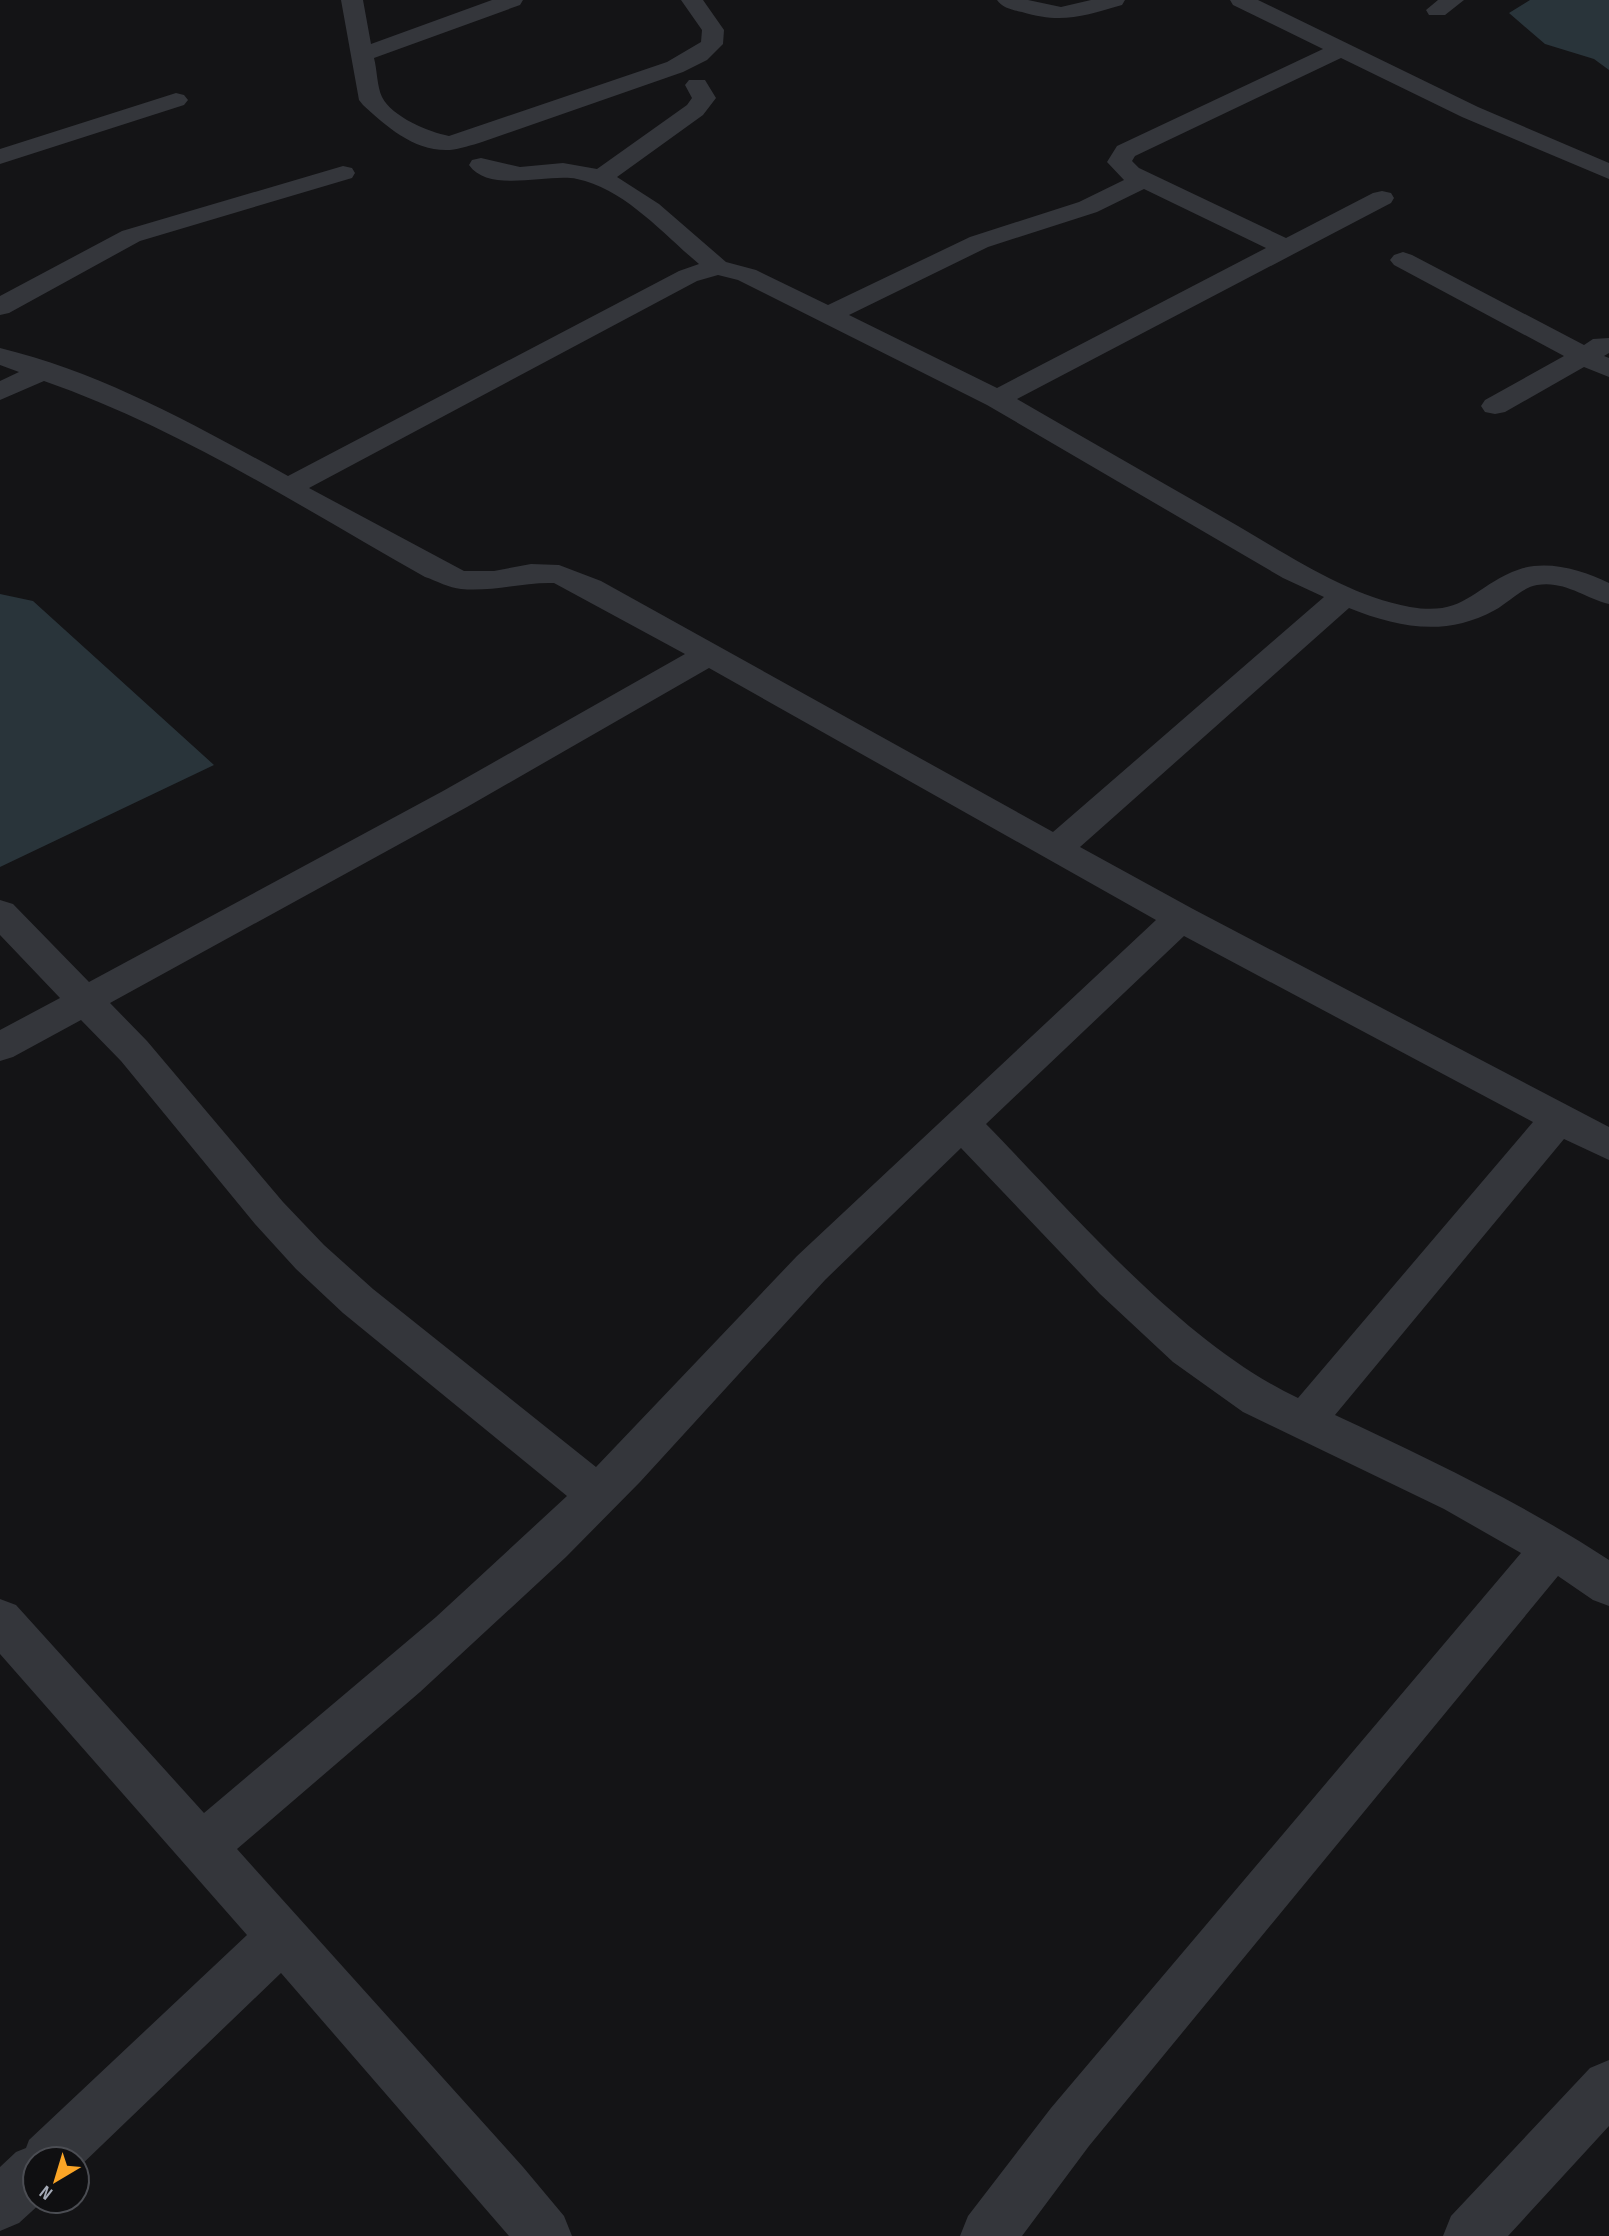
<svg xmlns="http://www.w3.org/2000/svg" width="1609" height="2236" font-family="'Sofia Sans Condensed',sans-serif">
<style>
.water{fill:#29343a}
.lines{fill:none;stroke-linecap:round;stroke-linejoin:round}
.minor{fill:#34363b;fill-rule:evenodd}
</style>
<rect width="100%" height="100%" fill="#141416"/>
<!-- water -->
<path class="water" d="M 1530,0 L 1609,0 L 1609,70 L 1594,59 L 1545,44 L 1509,13 Z
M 0,594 L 33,601 L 214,765 L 0,867 Z"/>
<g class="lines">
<!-- minor -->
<path class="minor" d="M 341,0 L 363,0 L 371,44 L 492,0 L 523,0 L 520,5 L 374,58 C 377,69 377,87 382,97 C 392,117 429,132 449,136 L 667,62 L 701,42 L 702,30 L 681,0 L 703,0 L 724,30 L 723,44 L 707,60 L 683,72 L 482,142 C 472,145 460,149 450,150 C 415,152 387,127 363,105 L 359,100 Z
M 997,0 L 1028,0 L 1061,7 L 1091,0 L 1125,0 L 1122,5 C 1084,16 1061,24 1022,12 C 1013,10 1002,8 997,0 Z
M 1230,0 L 1258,0 L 1478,107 L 1609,163 L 1609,179 L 1462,117 L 1341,58 L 1135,156 L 1132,161 L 1139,168 L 1286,238 L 1373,193 L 1382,191 L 1391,193 L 1394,198 L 1391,203 L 1017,399 C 1091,442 1165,484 1238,526 C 1291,557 1349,596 1410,607 C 1463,616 1471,590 1512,572 C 1543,558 1580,569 1609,583 L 1609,604 C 1585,598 1564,580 1537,585 C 1523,587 1508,603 1495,610 C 1446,637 1399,628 1349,608 L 1080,847 L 1193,909 L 1609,1127 L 1609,1160 L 1564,1139 L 1335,1415 C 1429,1459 1522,1503 1609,1560 L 1609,1606 L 1593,1600 L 1558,1576 L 1089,2146 L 1022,2236 L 960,2236 L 968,2216 L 1051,2108 L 1521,1553 L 1444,1509 L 1243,1412 L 1173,1362 L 1100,1294 L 961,1148 L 825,1280 L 640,1482 L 566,1557 L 420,1692 L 237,1849 L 523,2167 L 564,2216 L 572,2236 L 509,2236 L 281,1973 L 77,2169 L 77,2159 L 35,2159 L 35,2201 L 43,2201 L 19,2223 L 0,2231 L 0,2167 L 16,2152 L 26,2148 L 29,2140 L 247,1935 L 0,1654 L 0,1599 L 16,1605 L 204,1813 L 436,1617 L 567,1496 L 343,1313 L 296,1269 L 255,1224 L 121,1061 L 81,1020 L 13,1057 L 0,1061 L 0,1030 L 60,998 L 0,935 L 0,900 L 13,904 L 89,982 L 443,791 L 685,654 L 554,583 C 523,582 493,592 461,589 C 449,588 437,581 425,577 C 301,507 179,428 44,381 L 0,400 L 0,381 L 19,372 L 0,365 L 0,348 C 103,373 195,425 288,476 L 679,271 L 699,264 C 663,234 625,189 577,179 C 548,173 489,194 469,165 L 472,160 L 481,158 L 520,167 L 563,163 L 597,169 L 687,105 L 692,98 L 685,85 L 689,80 L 705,80 L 716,98 L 703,115 L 617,177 L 659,204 L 726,262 L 756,270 L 828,305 L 970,237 L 1079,202 L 1124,180 L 1107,162 L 1117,146 L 1323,49 L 1233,5 ZM 1144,189 L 1266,248 L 997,388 L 849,315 L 988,247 L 1097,212 ZM 718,275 L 738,280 L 987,405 L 1283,578 L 1324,597 L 1053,832 L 601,581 L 559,565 L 531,564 L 494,571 L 464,571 L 309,488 L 697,281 ZM 709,668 L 1156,920 L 797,1256 L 596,1467 L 373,1289 L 324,1245 L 283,1202 L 147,1041 L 110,1003 L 467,807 ZM 1184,936 L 1533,1122 L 1298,1398 C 1183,1344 1075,1215 986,1124 Z
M 1438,0 L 1464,0 L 1445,15 L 1429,15 L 1426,10 Z
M 176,93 L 184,95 L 188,100 L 184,105 L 0,164 L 0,149 Z
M 343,166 L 352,168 L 355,173 L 352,178 L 140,241 L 9,313 L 0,315 L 0,296 L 122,231 Z
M 1403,252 L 1412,255 L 1584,345 L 1593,339 L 1609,338 L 1609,353 L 1604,356 L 1609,358 L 1609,377 L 1584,367 L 1505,412 L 1495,414 L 1485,412 L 1481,406 L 1485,400 L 1564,356 L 1394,265 L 1390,260 L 1394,255 Z
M 1609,2060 L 1609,2126 L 1508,2236 L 1443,2236 L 1451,2216 L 1590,2068 Z"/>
</g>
<!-- north arrow -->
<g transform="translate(56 2180) rotate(218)"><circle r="33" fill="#0f0f11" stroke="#4b4d53" stroke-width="2"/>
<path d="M0-5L12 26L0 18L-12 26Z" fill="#fba526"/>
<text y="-10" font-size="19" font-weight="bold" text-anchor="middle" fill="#a5abb7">N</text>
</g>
</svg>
